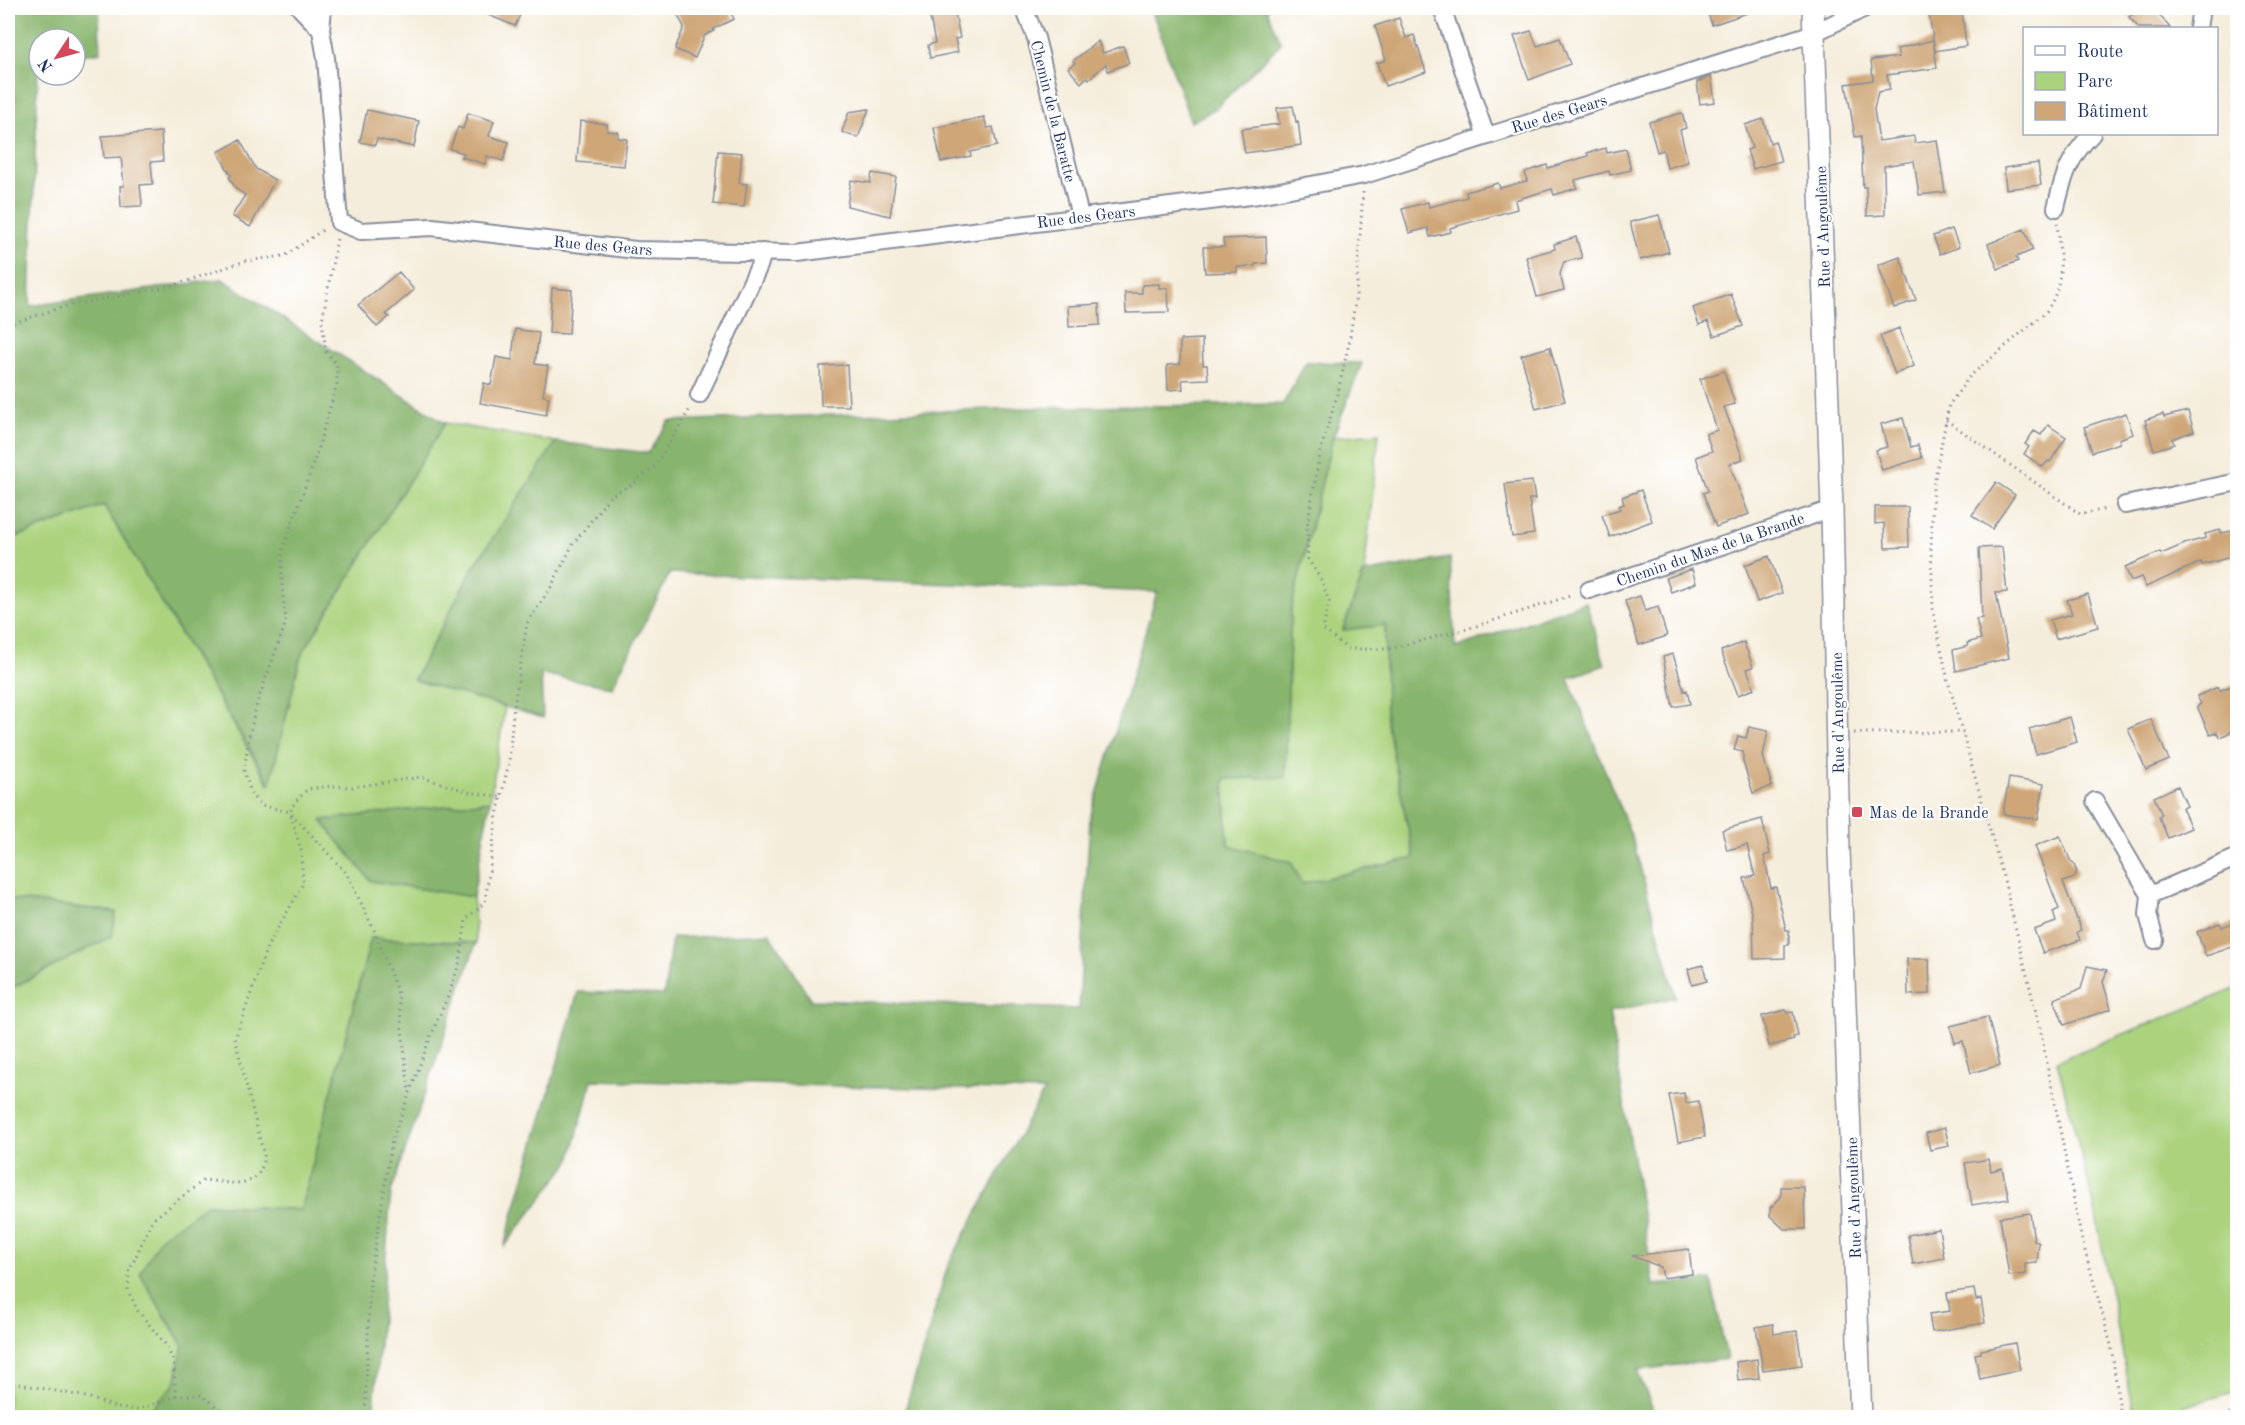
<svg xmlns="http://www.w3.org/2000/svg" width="2245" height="1425" font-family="'Old Standard TT',serif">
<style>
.green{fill:#abd37e;stroke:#63816e;stroke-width:1.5}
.forest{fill:#88b56d;stroke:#527266;stroke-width:1.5}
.building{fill:#cea677}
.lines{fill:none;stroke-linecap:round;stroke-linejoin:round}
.minor-casing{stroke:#888e9c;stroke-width:20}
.tertiary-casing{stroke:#888e9c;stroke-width:24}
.path{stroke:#888e9c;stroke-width:3;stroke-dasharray:1.5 4.5;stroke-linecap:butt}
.minor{stroke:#fff;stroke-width:16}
.tertiary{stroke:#fff;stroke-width:21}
.poi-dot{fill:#d1495b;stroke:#fff;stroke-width:2}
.labels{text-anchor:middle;stroke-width:4.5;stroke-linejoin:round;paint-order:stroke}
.street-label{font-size:16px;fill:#1b2f5e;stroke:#fff}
.poi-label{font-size:16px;fill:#1b2f5e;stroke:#fff;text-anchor:start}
</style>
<rect width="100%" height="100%" fill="#fff"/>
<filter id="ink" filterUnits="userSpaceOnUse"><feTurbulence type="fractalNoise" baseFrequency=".0167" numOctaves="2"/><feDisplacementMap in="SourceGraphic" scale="12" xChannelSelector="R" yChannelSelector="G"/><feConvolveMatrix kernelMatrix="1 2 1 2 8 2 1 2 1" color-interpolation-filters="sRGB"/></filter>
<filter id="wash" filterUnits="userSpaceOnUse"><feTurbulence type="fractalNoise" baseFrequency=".008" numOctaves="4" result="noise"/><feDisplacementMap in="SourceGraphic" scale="24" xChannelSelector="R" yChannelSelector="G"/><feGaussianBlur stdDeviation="1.35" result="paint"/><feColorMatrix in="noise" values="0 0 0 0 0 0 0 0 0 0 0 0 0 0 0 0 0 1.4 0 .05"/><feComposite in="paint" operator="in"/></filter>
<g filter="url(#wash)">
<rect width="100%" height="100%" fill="#f5eddb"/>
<!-- green -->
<path class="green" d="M 445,423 L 556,442 L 472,570 L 414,679 L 505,707 L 490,801 L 322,820 L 372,881 L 473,897 L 476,943 L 371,938 L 301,1210 L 208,1204 L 140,1274 L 183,1346 L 175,1384 L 143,1417 L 8,1417 L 8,990 L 112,936 L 116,912 L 8,899 L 8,540 L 104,505 L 269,784 L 301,655 Z
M 1379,433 L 1364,573 L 1343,629 L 1385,625 L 1386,719 L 1414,858 L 1301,884 L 1291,862 L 1228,845 L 1224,779 L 1285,777 L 1291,609 L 1333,437 Z
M 2237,988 L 2237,1391 L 2148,1417 L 2135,1417 L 2094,1205 L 2057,1061 Z"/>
<!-- forest -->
<path class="forest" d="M 8,8 L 99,8 L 100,52 L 75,56 L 75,39 L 39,39 L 30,306 L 222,279 L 445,423 L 301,655 L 270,784 L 104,505 L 8,540 Z
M 1151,8 L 1268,8 L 1267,10 L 1281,43 L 1215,109 L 1191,122 Z
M 1306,362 L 1362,363 L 1333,437 L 1291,609 L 1285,777 L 1224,779 L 1228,845 L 1291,862 L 1302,884 L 1414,858 L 1386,719 L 1385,625 L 1343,630 L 1364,573 L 1450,558 L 1455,648 L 1586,602 L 1605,665 L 1568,678 L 1632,838 L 1676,997 L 1609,1012 L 1654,1285 L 1711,1280 L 1727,1359 L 1637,1370 L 1656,1417 L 903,1417 L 948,1265 L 1044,1091 L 592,1080 L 570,1161 L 504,1247 L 578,992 L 664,995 L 672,938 L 770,933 L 811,1000 L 1079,1009 L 1090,818 L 1157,592 L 670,573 L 612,687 L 541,674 L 543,718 L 414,680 L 472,570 L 556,442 L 648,453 L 669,421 L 1019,408 L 1283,404 Z
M 490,801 L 473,897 L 371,881 L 321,820 Z
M 8,899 L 116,912 L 112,936 L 8,990 Z
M 371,938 L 476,943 L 391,1192 L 374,1407 L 447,1417 L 143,1417 L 175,1384 L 183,1346 L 140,1274 L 160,1238 L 208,1204 L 301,1210 Z"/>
<g id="blocks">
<!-- building -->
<path class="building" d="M 471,8 L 523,8 L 515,26 Z
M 674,8 L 728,8 L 734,19 L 713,29 L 714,31 L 705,35 L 695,58 L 675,49 L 684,27 Z
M 931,8 L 954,8 L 960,38 L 955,39 L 958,52 L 930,58 L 928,45 L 935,43 L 929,12 L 931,11 Z
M 1706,8 L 1756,8 L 1756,10 L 1712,25 Z
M 2141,8 L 2154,8 L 2170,28 L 2139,28 L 2129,17 Z
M 1962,9 L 1966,46 L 1935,51 L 1929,14 Z
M 1399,18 L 1406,38 L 1414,35 L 1426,72 L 1385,86 L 1377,63 L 1386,60 L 1375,26 Z
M 1531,31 L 1537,46 L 1560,38 L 1570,64 L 1529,80 L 1514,36 Z
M 1933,40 L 1937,68 L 1887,75 L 1890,90 L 1878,92 L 1874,109 L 1879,141 L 1914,136 L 1915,143 L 1937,140 L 1945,192 L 1919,195 L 1914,161 L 1884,166 L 1885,215 L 1867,216 L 1866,187 L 1863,187 L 1861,136 L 1855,137 L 1846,84 L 1873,80 L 1871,60 L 1899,57 L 1897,49 Z
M 1098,41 L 1103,53 L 1123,46 L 1129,63 L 1108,71 L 1106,64 L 1089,79 L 1087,77 L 1081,83 L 1068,68 L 1075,63 L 1073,61 Z
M 1711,76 L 1715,102 L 1700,104 L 1697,82 Z
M 1293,106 L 1296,122 L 1298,121 L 1301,145 L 1245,153 L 1241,129 L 1279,124 L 1277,108 Z
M 869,109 L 858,138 L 842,132 L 849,112 Z
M 367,110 L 419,121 L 414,147 L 377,139 L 375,145 L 360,142 Z
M 468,113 L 494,121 L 489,136 L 509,142 L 503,161 L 487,156 L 485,164 L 462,157 L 464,153 L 450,149 L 458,127 L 463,129 Z
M 1682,113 L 1686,128 L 1680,130 L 1688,162 L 1667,168 L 1663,150 L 1657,152 L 1649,122 Z
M 984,117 L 987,128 L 993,127 L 997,146 L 970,152 L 971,156 L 941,162 L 934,128 Z
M 1763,119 L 1770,143 L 1775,141 L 1781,161 L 1753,169 L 1747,150 L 1752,148 L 1745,125 Z
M 580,121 L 607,124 L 607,131 L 618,132 L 618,138 L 627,139 L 624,166 L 577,162 Z
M 161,132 L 163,161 L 151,162 L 153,184 L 140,185 L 142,203 L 141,206 L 121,207 L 120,186 L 124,186 L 121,157 L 104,158 L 102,136 Z
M 240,140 L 256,169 L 275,180 L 250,227 L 232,216 L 245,195 L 236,189 L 229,177 L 231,176 L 218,152 Z
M 1606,148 L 1607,153 L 1626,149 L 1631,170 L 1610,175 L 1609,171 L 1575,180 L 1577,188 L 1554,195 L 1552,189 L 1515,200 L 1517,209 L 1450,228 L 1451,232 L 1430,237 L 1428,228 L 1409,233 L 1402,209 L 1428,202 L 1429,207 L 1467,197 L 1466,192 L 1498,183 L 1500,188 L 1527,181 L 1525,172 L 1547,165 L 1548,168 L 1588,156 L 1587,153 Z
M 718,151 L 742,153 L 739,183 L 747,184 L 744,207 L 713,204 Z
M 2038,163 L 2041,185 L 2006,189 L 2004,168 Z
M 872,173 L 896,177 L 890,216 L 847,206 L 851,180 L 870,183 Z
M 1659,215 L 1669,252 L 1640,260 L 1630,222 Z
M 1952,229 L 1959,247 L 1940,254 L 1933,236 Z
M 2024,229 L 2033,250 L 2016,257 L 2018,261 L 1998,269 L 1988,244 Z
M 1266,237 L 1267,263 L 1255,264 L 1255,266 L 1237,267 L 1237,272 L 1205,273 L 1203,247 L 1224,247 L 1223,239 Z
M 1576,237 L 1582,258 L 1564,262 L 1560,274 L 1564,290 L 1537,297 L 1526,257 L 1555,249 L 1554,244 Z
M 1900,257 L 1916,300 L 1894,308 L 1878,265 Z
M 399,272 L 414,290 L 386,314 L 389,317 L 377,327 L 358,305 Z
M 1159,284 L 1159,288 L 1168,288 L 1169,312 L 1126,313 L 1125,293 L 1142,293 L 1142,285 Z
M 552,288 L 572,290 L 569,334 L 549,333 Z
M 1731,294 L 1743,326 L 1714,336 L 1708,321 L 1699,325 L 1693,308 Z
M 1099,304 L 1100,325 L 1069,327 L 1068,306 Z
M 1899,328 L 1914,366 L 1895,374 L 1880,336 Z
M 515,329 L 539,333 L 535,364 L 548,366 L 543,396 L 549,397 L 546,415 L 480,403 L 484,383 L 491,385 L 496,357 L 512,360 Z
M 1202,339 L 1203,365 L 1207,365 L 1208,379 L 1182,380 L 1183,389 L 1168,390 L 1167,365 L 1180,364 L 1180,340 Z
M 1550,347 L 1565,401 L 1536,409 L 1521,355 Z
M 847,365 L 849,406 L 821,406 L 820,366 Z
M 1724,371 L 1735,404 L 1724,407 L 1743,459 L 1729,464 L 1749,514 L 1716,527 L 1703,493 L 1708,491 L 1696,457 L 1712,451 L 1706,434 L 1717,430 L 1700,379 Z
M 2188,411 L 2194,431 L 2172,439 L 2174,444 L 2154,450 L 2145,420 L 2163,414 L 2164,417 Z
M 2126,413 L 2133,434 L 2119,439 L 2120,443 L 2092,452 L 2084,427 Z
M 1903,418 L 1911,447 L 1918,445 L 1922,458 L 1882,470 L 1876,450 L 1887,447 L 1881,424 Z
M 2048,425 L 2066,437 L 2050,462 L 2048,461 L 2043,467 L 2024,454 L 2029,447 L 2025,444 L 2034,431 L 2041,435 Z
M 1532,481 L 1535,499 L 1529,499 L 1534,534 L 1512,537 L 1505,484 Z
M 1996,482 L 2015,495 L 1992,529 L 1972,515 Z
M 1641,490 L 1652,521 L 1610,537 L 1602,515 L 1620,509 L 1619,506 L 1624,504 L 1622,497 Z
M 1875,507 L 1908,507 L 1909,547 L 1885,548 L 1884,523 L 1875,524 Z
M 2220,530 L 2222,533 L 2232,531 L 2238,555 L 2202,565 L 2201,562 L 2146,587 L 2141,577 L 2131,581 L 2125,567 L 2160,552 L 2161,554 L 2187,543 L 2206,538 L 2205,534 Z
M 2002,547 L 2007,592 L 1996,593 L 2009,658 L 1956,671 L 1953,650 L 1968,646 L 1967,643 L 1981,639 L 1976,619 L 1982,618 L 1979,548 Z
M 1769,556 L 1782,593 L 1757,602 L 1745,565 Z
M 1692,569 L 1696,583 L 1671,592 L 1666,578 Z
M 2088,594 L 2098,627 L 2056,639 L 2050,620 L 2072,614 L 2067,600 Z
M 1640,596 L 1645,611 L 1658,607 L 1667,636 L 1639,645 L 1625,601 Z
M 1744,642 L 1753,667 L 1747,669 L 1754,689 L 1738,695 L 1721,651 Z
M 1673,654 L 1684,691 L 1687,690 L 1690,704 L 1673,707 L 1663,657 Z
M 2238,683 L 2238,729 L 2220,737 L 2217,732 L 2210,735 L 2197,706 L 2201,704 L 2197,696 L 2218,687 L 2219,691 Z
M 2070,717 L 2077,742 L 2036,754 L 2029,729 Z
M 2151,719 L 2169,760 L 2146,770 L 2128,729 Z
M 1749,727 L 1768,731 L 1763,756 L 1772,786 L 1753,793 L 1743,762 L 1743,752 L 1734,750 L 1738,736 L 1746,738 Z
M 2009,778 L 2044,784 L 2038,819 L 2003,814 Z
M 2178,786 L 2187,806 L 2182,808 L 2191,828 L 2168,838 L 2159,817 L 2162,815 L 2154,797 Z
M 1762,819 L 1770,854 L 1764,856 L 1771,888 L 1776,887 L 1786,930 L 1789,930 L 1789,945 L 1785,945 L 1785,958 L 1754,959 L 1753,917 L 1744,878 L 1755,876 L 1747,845 L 1727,850 L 1722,830 Z
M 2060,836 L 2071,862 L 2073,863 L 2077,872 L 2074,878 L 2063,882 L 2081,930 L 2077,932 L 2080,940 L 2043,953 L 2034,930 L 2056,922 L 2053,912 L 2059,909 L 2035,846 Z
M 2238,921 L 2238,945 L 2206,956 L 2197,932 L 2220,923 L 2222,927 Z
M 1907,959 L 1929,959 L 1930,994 L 1908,995 Z
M 1703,965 L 1707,981 L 1692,985 L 1688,969 Z
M 2087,966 L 2107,970 L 2103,982 L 2111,1009 L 2064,1025 L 2054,999 L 2081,989 Z
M 1786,1010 L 1787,1013 L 1793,1012 L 1798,1036 L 1793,1037 L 1794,1040 L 1769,1046 L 1762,1016 Z
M 1988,1017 L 2000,1065 L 1971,1073 L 1963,1041 L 1955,1043 L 1950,1026 Z
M 1684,1093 L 1686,1103 L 1698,1101 L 1705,1137 L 1678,1142 L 1669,1095 Z
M 1945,1128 L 1949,1146 L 1930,1150 L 1926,1133 Z
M 1989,1159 L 1991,1171 L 2002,1168 L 2009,1199 L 1972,1205 L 1965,1163 Z
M 1781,1187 L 1804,1187 L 1805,1229 L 1784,1229 L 1770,1216 L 1770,1208 L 1781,1197 Z
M 2030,1213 L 2034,1240 L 2039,1243 L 2037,1263 L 2025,1264 L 2026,1274 L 2009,1276 L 2000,1217 Z
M 1939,1229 L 1944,1258 L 1913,1264 L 1908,1235 Z
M 1689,1249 L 1692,1274 L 1663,1278 L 1661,1267 L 1632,1256 Z
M 1974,1289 L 1976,1300 L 1981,1299 L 1985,1323 L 1932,1332 L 1929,1314 L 1950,1311 L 1947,1293 Z
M 1773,1324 L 1774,1334 L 1797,1331 L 1802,1365 L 1763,1370 L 1756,1327 Z
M 2015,1343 L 2020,1370 L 1980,1379 L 1975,1354 L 1981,1353 L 1981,1350 Z
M 1757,1359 L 1759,1378 L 1738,1380 L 1736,1362 Z"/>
</g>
</g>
<g filter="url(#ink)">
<use href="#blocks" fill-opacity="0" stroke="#888e9c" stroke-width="1.5"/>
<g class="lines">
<defs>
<path id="minor" d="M 300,8 L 321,30
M 323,8 L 321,30 L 326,58 L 339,222 L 361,231 L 432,227 L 636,250 L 797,253 L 1258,195 L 1364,175 L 1814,33 L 1865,8
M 1024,8 L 1036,38 L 1080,216
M 1442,8 L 1486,136
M 2198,28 L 2200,15 L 2198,8
M 2056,208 C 2063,177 2069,157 2092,134
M 699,395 L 759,266 L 763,252
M 2125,505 L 2238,482
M 1589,590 L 1832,509
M 2095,801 L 2150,895
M 2155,940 L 2148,915 L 2150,895 L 2238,857"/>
<path id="tertiary" d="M 1813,8 L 1832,509 L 1839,850 L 1861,1418"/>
</defs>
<!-- minor casing -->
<use href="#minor" class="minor-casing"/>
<!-- tertiary casing -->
<use href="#tertiary" class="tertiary-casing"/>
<!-- path -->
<path class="path" d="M 1363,192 L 1356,296 L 1349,343 L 1338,392 L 1320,453 L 1307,526 L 1308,559 L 1322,581 L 1329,602 L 1323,629 L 1347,649 L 1389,649 L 1467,629 L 1573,595
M 2057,223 C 2060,257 2066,282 2046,312 L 1970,376 L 1949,405 L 1933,488 L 1931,549 L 1933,611 L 1948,681 L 2004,880 L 2041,1033 L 2081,1236 L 2111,1345 L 2121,1418
M 337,239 L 322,321 L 326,352 L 337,365 L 337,384 L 313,465 L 282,551 L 282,589 L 286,622 L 257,703 L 249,737 L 244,771 L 252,796 L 263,806 L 290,812 L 347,874 L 374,930 L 398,994 L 409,1092
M 8,325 L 62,307 L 172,286 L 245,261 L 285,256 L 324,229
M 1946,420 L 2080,514 L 2108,509
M 1854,733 L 1963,732
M 8,1386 L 15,1383 L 87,1397 L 118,1408 L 137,1410 L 176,1396 L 201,1395 L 232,1418
M 176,1396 L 173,1360 L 165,1344 L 138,1311 L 128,1291 L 129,1272 L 152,1220 L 204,1180 C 221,1181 250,1190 260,1171 C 263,1167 263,1160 264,1156 L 235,1039 L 267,947 L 303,884 L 301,850 L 290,812 L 295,802 L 308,789 L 331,786 L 353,787 L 421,777 L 469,792 L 502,797
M 365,1418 L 370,1280 L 392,1140 L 430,1038 L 450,991 L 460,961 L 466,919 L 485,902 L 497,815 L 509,762 L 513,713 L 527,623 L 551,587 L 573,544 L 611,495 L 633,484 L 655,466 L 690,409
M 2217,1418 L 2238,1411"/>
<!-- minor -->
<use href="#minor" class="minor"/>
<!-- tertiary -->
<use href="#tertiary" class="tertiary"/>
</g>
</g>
<!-- markers -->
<rect class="poi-dot" x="1851" y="806" width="12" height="12" rx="3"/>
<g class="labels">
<!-- street labels -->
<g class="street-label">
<text transform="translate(1054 111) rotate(76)" y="6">Chemin de la Baratte</text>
<text transform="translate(1559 113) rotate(-17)" y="6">Rue des Gears</text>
<text transform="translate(1086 216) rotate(-7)" y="6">Rue des Gears</text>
<text transform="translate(1822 227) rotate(-92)" y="6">Rue d'Angoulême</text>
<text transform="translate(603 245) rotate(5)" y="6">Rue des Gears</text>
<text transform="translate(1710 549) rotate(-19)" y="6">Chemin du Mas de la Brande</text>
<text transform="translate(1837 713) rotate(-91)" y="6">Rue d'Angoulême</text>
<text transform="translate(1853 1198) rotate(-92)" y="6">Rue d'Angoulême</text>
</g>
<!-- poi labels -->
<g class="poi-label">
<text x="1869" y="818">Mas de la Brande</text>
</g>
</g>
<!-- margin -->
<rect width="2245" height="1425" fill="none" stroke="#fff" stroke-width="30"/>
<!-- legend -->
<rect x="2023" y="27" width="195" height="108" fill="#ffffff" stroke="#a4acbf" stroke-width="1.5"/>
<rect x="2035" y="46" width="30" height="9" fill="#ffffff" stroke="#a4acbf" stroke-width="1.5"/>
<text x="2077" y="57" font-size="18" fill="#1b2f5e">Route</text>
<rect x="2035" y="72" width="30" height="18" fill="#abd37e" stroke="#a4acbf" stroke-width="1.5"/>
<text x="2077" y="87" font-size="18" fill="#1b2f5e">Parc</text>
<rect x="2035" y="102" width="30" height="18" fill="#cea677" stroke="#a4acbf" stroke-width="1.5"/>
<text x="2077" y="117" font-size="18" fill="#1b2f5e">Bâtiment</text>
<!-- north arrow -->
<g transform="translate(57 57) rotate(234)"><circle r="28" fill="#ffffff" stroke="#a4acbf" stroke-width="1.5"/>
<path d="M0-4.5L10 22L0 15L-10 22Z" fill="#d1495b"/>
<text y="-9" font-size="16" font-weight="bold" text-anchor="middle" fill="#1b2f5e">N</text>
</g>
</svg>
